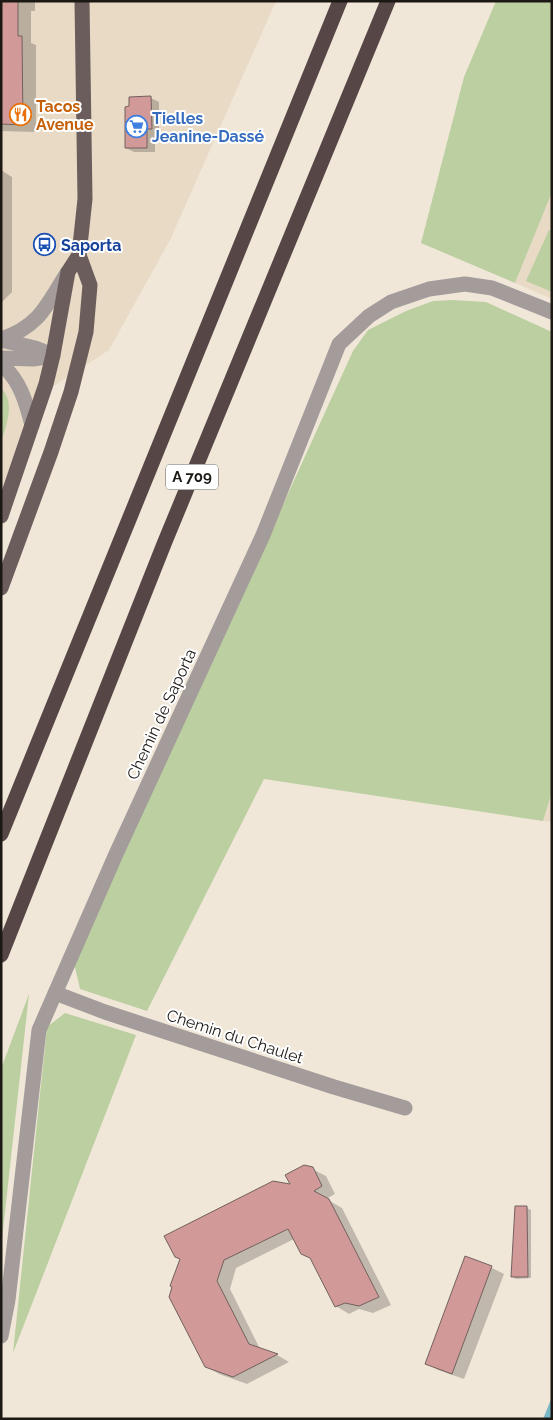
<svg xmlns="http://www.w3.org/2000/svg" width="553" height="1420" font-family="Raleway,sans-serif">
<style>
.built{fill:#e8dac5}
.green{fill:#bbcfa1}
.water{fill:#79b7c5}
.shadow{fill:#0003}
.building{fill:#d19997;stroke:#726160}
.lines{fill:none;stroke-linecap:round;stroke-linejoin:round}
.minor{stroke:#a49b9b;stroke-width:15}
.major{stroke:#6b5d5c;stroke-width:15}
.highway{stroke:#564746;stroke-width:15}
.labels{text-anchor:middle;stroke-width:4;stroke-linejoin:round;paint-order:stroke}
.shield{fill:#fff;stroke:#605e5a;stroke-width:1}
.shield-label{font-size:15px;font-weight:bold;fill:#1c1914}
.food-label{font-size:16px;font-weight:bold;fill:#c56008;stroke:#fff;text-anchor:start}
.shop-label{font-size:16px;font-weight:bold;fill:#366cbe;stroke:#fff;text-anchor:start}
.transit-label{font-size:16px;font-weight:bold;fill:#164399;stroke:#fff;text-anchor:start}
.street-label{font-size:16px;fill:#1c1914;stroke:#fff}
</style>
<rect width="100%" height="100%" fill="#f0e7d8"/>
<!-- built -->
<path class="built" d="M 1,1 L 276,1 L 170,240 L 109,350 L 46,391 L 1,534 Z
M 552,192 L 552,299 L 515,283 Z
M 552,792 L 552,822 L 543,821 Z"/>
<!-- green -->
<path class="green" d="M 496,1 L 552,1 L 552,192 L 515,283 L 421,243 L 464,77 Z
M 549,230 L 552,231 L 552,292 L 526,281 Z
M 453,300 L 486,302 L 552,332 L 552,792 L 543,821 L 264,779 L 147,1011 L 80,989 L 74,963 L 353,351 L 368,330 L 406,311 L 433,301 Z
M 1,388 C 16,402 6,426 1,442 Z
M 29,994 L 1,1248 L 1,1069 Z
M 65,1013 L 136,1035 L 13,1353 L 47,1027 Z"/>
<!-- water -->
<path class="water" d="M 552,1397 L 552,1419 L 543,1419 Z"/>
<!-- shadow -->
<path class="shadow" d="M 1,1 L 35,1 L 35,11 L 31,11 L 31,43 L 36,45 L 36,132 L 1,131 Z
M 151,98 L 159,102 L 159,133 L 155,133 L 155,152 L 134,152 L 126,148 Z
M 1,170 L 12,177 L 12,292 L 1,303 Z
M 312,1169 L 326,1176 L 335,1194 L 326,1199 L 342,1208 L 391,1305 L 373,1313 L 359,1309 L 349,1314 L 336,1306 L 313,1259 L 294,1239 L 236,1268 L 230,1289 L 260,1349 L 277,1355 L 289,1362 L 247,1384 L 219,1374 L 206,1366 L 171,1297 L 292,1185 Z
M 527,1208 L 531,1210 L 531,1278 L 516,1279 L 513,1277 Z
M 466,1258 L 492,1268 L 504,1274 L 464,1379 L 438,1370 L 426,1363 Z"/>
<!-- building -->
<path class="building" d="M 1,1 L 18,1 L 18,36 L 22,36 L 23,125 L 1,124 Z
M 151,96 L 152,129 L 147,129 L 147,148 L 125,148 L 125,107 L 129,106 L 129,97 Z
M 304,1165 L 313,1167 L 322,1186 L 314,1191 L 329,1199 L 379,1297 L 359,1306 L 345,1303 L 335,1307 L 310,1258 L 301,1254 L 288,1229 L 224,1260 L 217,1281 L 249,1344 L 278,1354 L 233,1377 L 205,1367 L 169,1297 L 172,1287 L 170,1286 L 180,1259 L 175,1257 L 164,1236 L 273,1181 L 290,1184 L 285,1175 Z
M 515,1206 L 527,1206 L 528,1277 L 511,1277 Z
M 465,1256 L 492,1266 L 452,1374 L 425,1364 Z"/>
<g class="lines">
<!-- minor -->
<path class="minor" d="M 1,339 C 39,327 47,305 67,273
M 1,340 L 35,348 L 53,355
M 1,358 L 33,359 L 52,356
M 1,364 C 20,380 26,402 32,425
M 55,993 L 105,1012 L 334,1087 L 405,1108
M 1,1336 L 8,1300 L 39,1030 L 116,854 L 263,535 L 339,344 L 369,316 L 391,302 L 429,289 L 465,284 L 492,288 L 552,312"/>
<!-- major -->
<path class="major" d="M 1,516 L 46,384 L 53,355 L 68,272 L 79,255 L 85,199 L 82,1
M 1,588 L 51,452 L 71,392 L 86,332 L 90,285 L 79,255"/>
<!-- highway -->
<path class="highway" d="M 1,834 L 340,1
M 1,955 L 164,544 L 388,1"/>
</g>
<!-- icons -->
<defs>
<symbol id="restaurant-ring" viewBox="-11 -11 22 22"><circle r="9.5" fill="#fff" stroke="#e8710a" stroke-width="1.5"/><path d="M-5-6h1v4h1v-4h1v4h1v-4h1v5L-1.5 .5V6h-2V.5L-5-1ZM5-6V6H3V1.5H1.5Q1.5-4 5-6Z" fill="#e8710a"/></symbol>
<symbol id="supermarket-ring" viewBox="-11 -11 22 22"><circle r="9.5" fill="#fff" stroke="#3f7fe0" stroke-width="1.5"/><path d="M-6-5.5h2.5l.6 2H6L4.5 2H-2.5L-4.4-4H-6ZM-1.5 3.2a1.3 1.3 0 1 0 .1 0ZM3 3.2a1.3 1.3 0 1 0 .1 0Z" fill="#3f7fe0"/></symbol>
<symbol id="bus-ring" viewBox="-11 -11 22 22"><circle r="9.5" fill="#fff" stroke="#1a4fb4" stroke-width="1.5"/><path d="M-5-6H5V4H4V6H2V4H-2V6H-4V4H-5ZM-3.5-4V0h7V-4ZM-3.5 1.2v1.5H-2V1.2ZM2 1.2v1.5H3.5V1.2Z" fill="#1a4fb4"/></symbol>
</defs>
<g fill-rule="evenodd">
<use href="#restaurant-ring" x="8" y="102" width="25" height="25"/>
<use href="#supermarket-ring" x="124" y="114" width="25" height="25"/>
<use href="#bus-ring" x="32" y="232" width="25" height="25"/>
</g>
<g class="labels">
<!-- shield labels -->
<rect class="shield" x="166" y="464.5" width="52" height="25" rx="4"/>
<g class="shield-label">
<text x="192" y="482">A 709</text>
</g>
<!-- food labels -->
<g class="food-label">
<text x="36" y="112">Tacos<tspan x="36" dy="18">Avenue</tspan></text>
</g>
<!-- shop labels -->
<g class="shop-label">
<text x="152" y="124">Tielles<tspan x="152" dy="18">Jeanine-Dassé</tspan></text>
</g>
<!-- transit labels -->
<g class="transit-label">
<text x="61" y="251">Saporta</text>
</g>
<!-- street labels -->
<g class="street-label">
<text transform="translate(161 714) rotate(-65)" y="6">Chemin de Saporta</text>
<text transform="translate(235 1036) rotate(18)" y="6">Chemin du Chaulet</text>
</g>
</g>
<!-- border -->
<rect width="553" height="1420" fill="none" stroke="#1c1914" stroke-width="5"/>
</svg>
